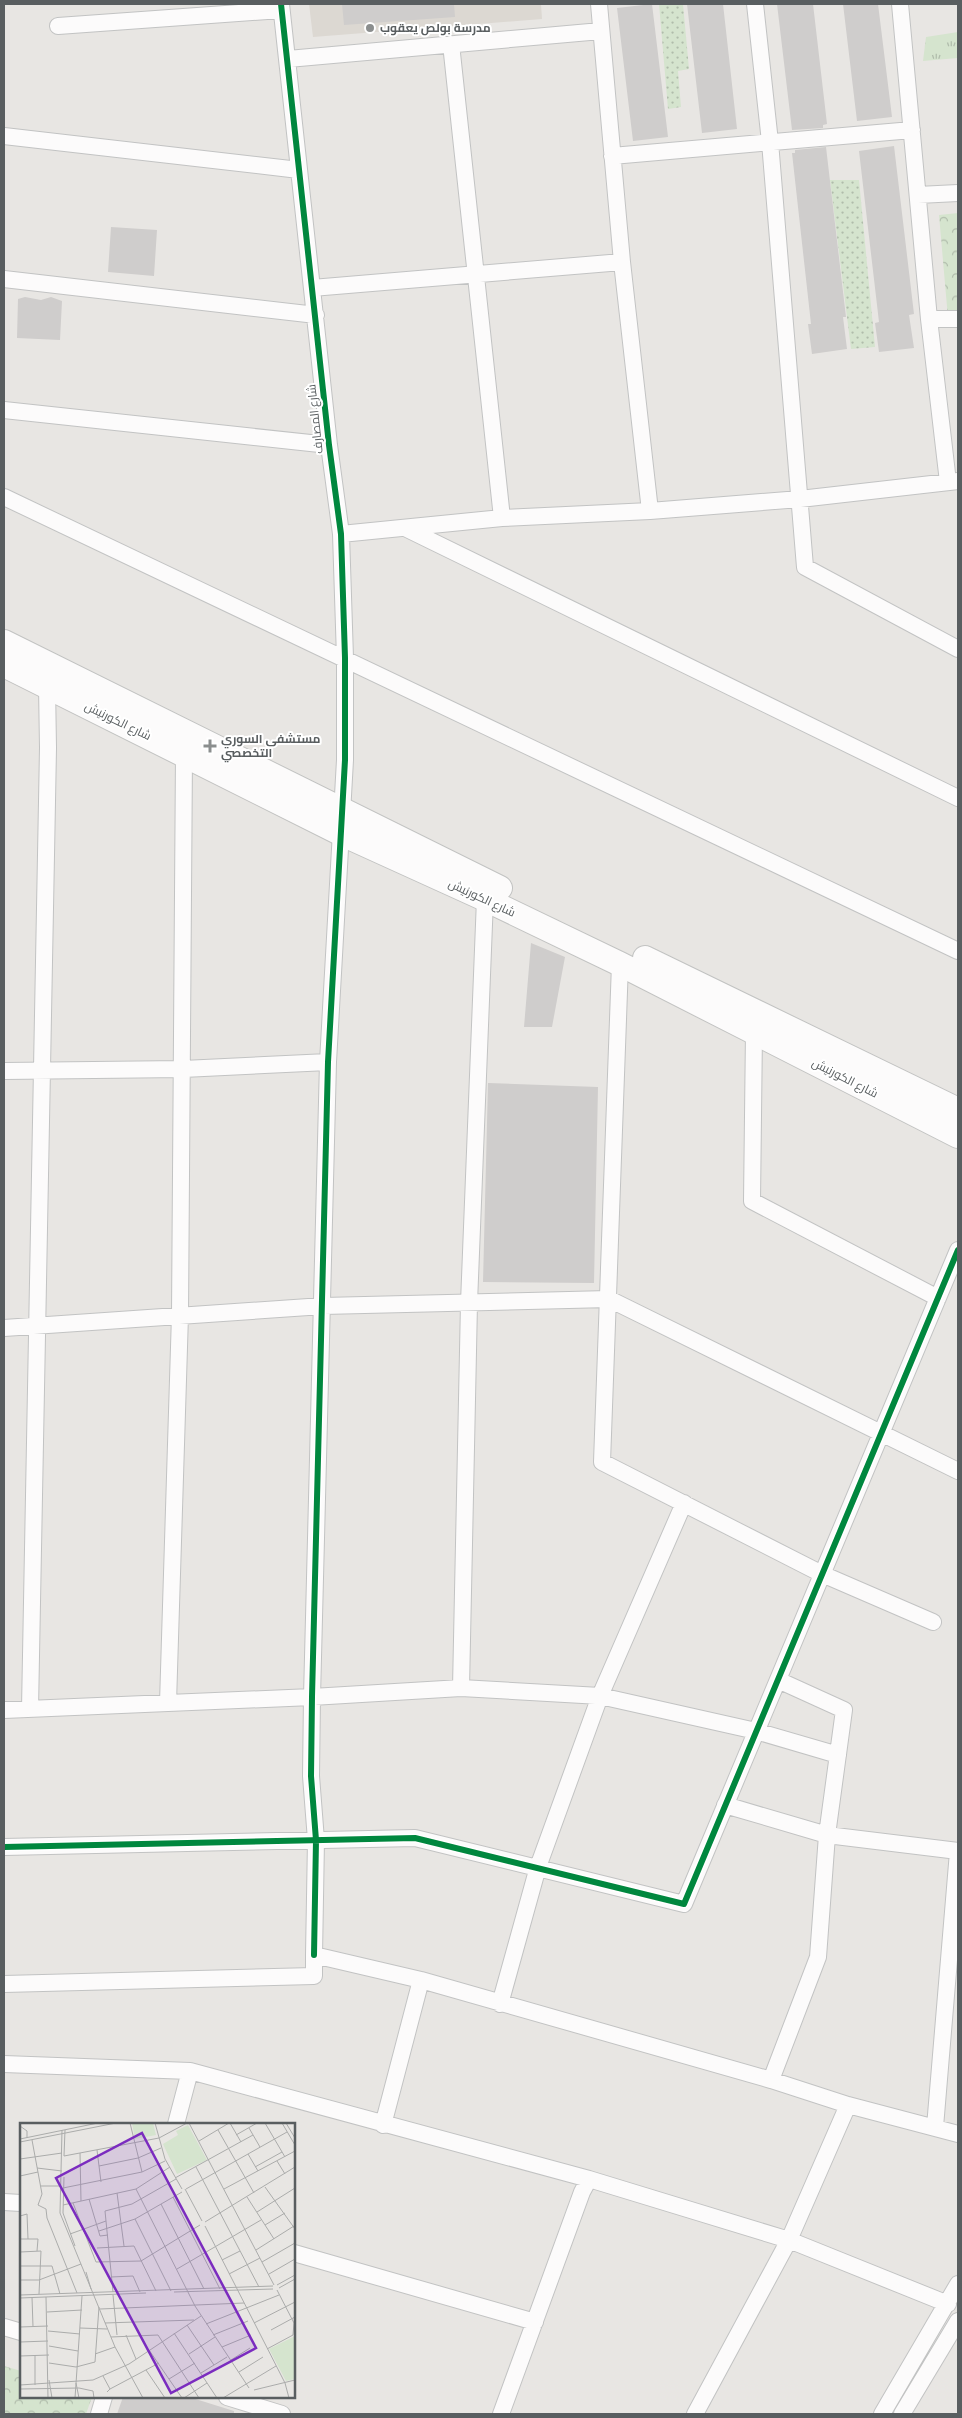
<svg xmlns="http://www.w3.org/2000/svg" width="962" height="2418" font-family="Overpass,Cairo,sans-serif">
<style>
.education{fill:#dcd8d2}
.grass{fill:url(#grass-tufts)}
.park{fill:url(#park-crowns)}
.garden{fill:url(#garden-dots)}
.building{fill:#cfcdcc}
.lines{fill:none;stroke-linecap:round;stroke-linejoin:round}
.street-casing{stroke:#c2c3c3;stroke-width:18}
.secondary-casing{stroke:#c2c3c2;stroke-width:26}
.street{stroke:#fcfbfb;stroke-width:16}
.secondary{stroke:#fcfbfb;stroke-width:24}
.cycleway-casing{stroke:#fff;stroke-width:9}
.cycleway{stroke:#00873e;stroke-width:6}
.poi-dot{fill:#8b8e8e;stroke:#fff;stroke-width:2}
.labels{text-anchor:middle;stroke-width:4;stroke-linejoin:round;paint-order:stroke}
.poi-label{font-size:12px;font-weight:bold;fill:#595e60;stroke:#fff;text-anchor:start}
.street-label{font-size:12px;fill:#595e60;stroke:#fff}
.inset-road{fill:none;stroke:#abacab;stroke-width:1}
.view{fill:#7b2cbf;fill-opacity:0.15;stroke:#7b2cbf;stroke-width:2.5}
.inset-edge{fill:none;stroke:#595e60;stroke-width:2.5}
</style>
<defs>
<pattern id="grass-tufts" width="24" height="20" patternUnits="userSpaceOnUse" patternTransform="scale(1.25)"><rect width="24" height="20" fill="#d5e4ce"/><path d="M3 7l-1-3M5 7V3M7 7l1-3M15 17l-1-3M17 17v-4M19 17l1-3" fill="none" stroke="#b0bcab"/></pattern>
<pattern id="park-crowns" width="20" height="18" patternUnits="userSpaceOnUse" patternTransform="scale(1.25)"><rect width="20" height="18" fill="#d5e4ce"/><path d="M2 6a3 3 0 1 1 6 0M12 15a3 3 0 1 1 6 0" fill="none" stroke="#b0bcab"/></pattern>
<pattern id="garden-dots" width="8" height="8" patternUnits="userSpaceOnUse" patternTransform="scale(1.25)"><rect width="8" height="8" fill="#d5e4ce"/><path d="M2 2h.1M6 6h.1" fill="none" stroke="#b0bcab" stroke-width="1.8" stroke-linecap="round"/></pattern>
</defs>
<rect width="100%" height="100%" fill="#e8e6e3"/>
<!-- education -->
<path class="education" d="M 309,4 L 541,4 L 542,19 L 313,37 Z"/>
<!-- grass -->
<path class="grass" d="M 958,32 L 958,58 L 923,61 L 926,37 Z"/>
<!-- park -->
<path class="park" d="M 958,213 L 958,317 L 948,318 L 939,215 Z
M 4,2366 L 21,2371 L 21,2397 L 92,2397 L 86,2414 L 4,2414 Z"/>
<!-- garden -->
<path class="garden" d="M 659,4 L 683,4 L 689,69 L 678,71 L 681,107 L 668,109 Z
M 830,180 L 859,180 L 875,347 L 851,349 Z"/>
<!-- building -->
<path class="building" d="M 342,4 L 454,4 L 455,17 L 344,25 Z
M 652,4 L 668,137 L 633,141 L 617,8 Z
M 687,4 L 723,4 L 737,129 L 702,133 Z
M 777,4 L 813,4 L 827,124 L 823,125 L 823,128 L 792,130 Z
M 843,4 L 878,4 L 892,117 L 857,121 Z
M 894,146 L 914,314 L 909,315 L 914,348 L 879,352 L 875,323 L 879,322 L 859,151 Z
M 826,147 L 846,317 L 843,317 L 847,349 L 812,354 L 808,324 L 811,324 L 792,153 L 795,153 L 795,150 Z
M 111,227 L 157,230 L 154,276 L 108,272 Z
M 25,297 L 41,300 L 51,297 L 62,301 L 60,340 L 17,338 L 18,299 Z
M 531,943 L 565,957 L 552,1027 L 524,1027 Z
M 488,1083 L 598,1087 L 594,1283 L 483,1282 Z
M 123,2397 L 189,2397 L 234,2411 L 234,2414 L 117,2414 Z"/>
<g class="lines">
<defs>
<path id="street" d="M 281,4 L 329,445 L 341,534 L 345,658 L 345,760 L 328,1062 L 312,1697 L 311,1776 L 316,1840 L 314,1955
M 599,4 L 622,262 L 650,511
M 755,4 L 770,142 L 805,567 L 958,649
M 900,4 L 929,319 L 948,482
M 58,26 L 281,10
M 451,44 L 502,518
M 288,59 L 601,31
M 4,136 L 299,170
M 612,156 L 912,130
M 918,195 L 958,193
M 4,279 L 316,315
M 312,288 L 622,262
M 929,319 L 958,319
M 4,410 L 329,445
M 4,497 L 958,951
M 407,529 L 958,798
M 341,534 L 502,518 L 650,511 L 800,499 L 958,481
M 620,964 L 602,1462 L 822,1574 L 933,1622
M 754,1031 L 752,1201 L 938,1298
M 4,1071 L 183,1069 L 328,1062
M 4,1328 L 323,1306 L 609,1299 L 958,1471
M 461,1688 L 469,1303 L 485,899
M 168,1703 L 180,1315 L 184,754
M 30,1709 L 48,748 L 47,686
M 4,1710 L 312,1697 L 461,1688 L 600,1696 L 756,1731 L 838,1755
M 725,1805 L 827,1835 L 958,1851
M 4,1847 L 415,1838 L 684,1904 L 958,1250
M 4,1984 L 314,1976 L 314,1955 L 421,1980 L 771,2080 L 848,2105 L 958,2134
M 500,2004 L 538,1867 L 600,1696 L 684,1503
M 4,2064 L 190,2071 L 589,2179 L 789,2240 L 948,2304
M 771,2080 L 818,1957 L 827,1835 L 844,1710 L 778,1680
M 176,2124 L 190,2071
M 383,2125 L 421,1980
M 935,2127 L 958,1852
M 4,2202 L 21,2203
M 294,2253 L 535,2322
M 4,2327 L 21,2332
M 227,2397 L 282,2414
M 99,2414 L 104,2397
M 501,2414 L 582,2192 L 589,2179
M 695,2414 L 789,2240 L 848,2105
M 882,2414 L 958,2284
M 902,2414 L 958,2321"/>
<path id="secondary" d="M 4,642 L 500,888
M 4,665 L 342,834 L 485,899 L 620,964 L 958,1136
M 645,958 L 958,1110"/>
</defs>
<!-- street casing -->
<use href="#street" class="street-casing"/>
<!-- secondary casing -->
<use href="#secondary" class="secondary-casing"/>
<!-- street -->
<use href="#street" class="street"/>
<!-- secondary -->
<use href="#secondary" class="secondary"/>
<defs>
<path id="cycleway" d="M 281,4 L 329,445 L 341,534 L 345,658 L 345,760 L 328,1062 L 312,1697 L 311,1776 L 316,1840 L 314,1955
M 4,1847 L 415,1838 L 684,1904 L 958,1250"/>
</defs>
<!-- cycleway casing -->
<use href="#cycleway" class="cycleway-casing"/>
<!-- cycleway -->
<use href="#cycleway" class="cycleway"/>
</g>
<!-- markers -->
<g class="poi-dot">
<circle cx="370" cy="28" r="5"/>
<path d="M207.5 738.5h5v5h5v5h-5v5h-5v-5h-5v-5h5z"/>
</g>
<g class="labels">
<!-- poi labels -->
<g class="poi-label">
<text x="380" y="32">مدرسة بولص يعقوب</text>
<text x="221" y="743">مستشفى السوري<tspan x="221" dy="14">التخصصي</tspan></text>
</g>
<!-- street labels -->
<g class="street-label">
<text transform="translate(315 419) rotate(-96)" y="4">شارع المصارف</text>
<text transform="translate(118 721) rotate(26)" y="4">شارع الكورنيش</text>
<text transform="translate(482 898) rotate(25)" y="4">شارع الكورنيش</text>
<text transform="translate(845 1078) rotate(27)" y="4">شارع الكورنيش</text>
</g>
</g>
<!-- overview -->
<g transform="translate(20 2123)">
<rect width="275" height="275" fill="#e8e6e3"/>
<path d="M 168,2 L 187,37 L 157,51 L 143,21 L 158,12 L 156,8 Z" fill="#d5e4ce"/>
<path d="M 112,0 L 133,0 L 136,12 L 115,16 ZM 275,213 L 275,256 L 266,258 L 249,226 Z" fill="#d5e4ce"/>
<path class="inset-road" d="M 110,0 L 122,49M 135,0 L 145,36 L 162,66M 169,0 L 254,162M 210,0 L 221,19M 245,0 L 265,34M 262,0 L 275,22M 266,0 L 275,15M 0,3 L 7,8 L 7,15M 229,5 L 240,24M 42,7 L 40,90 L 95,224 L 123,275M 198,7 L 234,70M 216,12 L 237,0M 0,16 L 78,0M 12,17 L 22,71 L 18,82 L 26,86 L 27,95 L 57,170M 179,18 L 209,0M 0,19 L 96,0M 77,27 L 81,59M 60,30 L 61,78M 228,31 L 238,48M 44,33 L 45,7M 44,33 L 139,15 L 167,0M 0,36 L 42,30M 257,38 L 265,51M 79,43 L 118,35 L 141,25M 176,44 L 239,164M 235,44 L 262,29M 17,45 L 42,48M 0,53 L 18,49M 44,54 L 43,90 L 55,123M 155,55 L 233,12M 21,63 L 41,63M 245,64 L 275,106M 43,65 L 122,49 L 145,38M 116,66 L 175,183 L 229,265M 165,66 L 182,98M 166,66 L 267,9M 204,66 L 275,28M 97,70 L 104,123M 153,74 L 200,166M 227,74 L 254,116M 69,76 L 80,113 L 88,112M 53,80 L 76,139 L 121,138 L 180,102M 141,81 L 184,166M 43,82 L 116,66 L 150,44M 237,89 L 275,65M 0,93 L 7,91 L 8,116M 115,96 L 151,168M 185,99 L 275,44M 245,102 L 265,90M 185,103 L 265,260 L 269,275M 79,108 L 115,96 L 162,69M 50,111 L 86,98M 0,116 L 18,116 L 17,128M 77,125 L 114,123 L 136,168M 236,127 L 274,103M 0,129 L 21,128 L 19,171M 202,137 L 220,128M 242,139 L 275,120M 0,143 L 32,143 L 40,171M 157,146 L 241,97M 66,149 L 71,166M 209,151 L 240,135M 249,151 L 275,136M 91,154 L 113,153 L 120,169M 0,157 L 19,157 L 61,141M 257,162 L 275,152M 259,165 L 275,156M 257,167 L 274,200M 93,169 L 85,88 L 112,81 L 156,56M 154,169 L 253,166M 0,172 L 253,163M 93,172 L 97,212M 12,174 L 13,204M 26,174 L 28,275M 0,175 L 126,170M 80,186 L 224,180M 27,189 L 62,187M 85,200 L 174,197M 234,200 L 275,179M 186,201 L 259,172M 167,202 L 194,242M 0,204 L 28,203M 60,205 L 87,206M 251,207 L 275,194M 28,208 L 60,211M 154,210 L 197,275M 106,212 L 116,236M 193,212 L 228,198M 91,214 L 138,212 L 179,275M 0,219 L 28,218M 29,223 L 58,228M 202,224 L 231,212M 247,226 L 273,212 L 274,200M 129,227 L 162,275M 75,231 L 95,224M 169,231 L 195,214M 15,232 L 15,262M 0,233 L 29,232M 211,237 L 230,225M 29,240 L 56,244 L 75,239 L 79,184M 126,247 L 145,275M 219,249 L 243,234M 181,250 L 207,234M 83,253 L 90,266 L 87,269M 149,256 L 175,240M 29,257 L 32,275M 56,260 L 59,275M 0,262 L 73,257 L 109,241 L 181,193M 0,266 L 59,265 L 73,268 L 74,275M 90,266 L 139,240M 234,267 L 275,257M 55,275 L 62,173M 164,275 L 187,260M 203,275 L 256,243"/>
<path class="view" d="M 122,10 L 236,225 L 151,270 L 36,55 Z"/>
<rect width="275" height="275" class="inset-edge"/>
</g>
<!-- border -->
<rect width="962" height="2418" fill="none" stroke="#595e60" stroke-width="10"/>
</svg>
